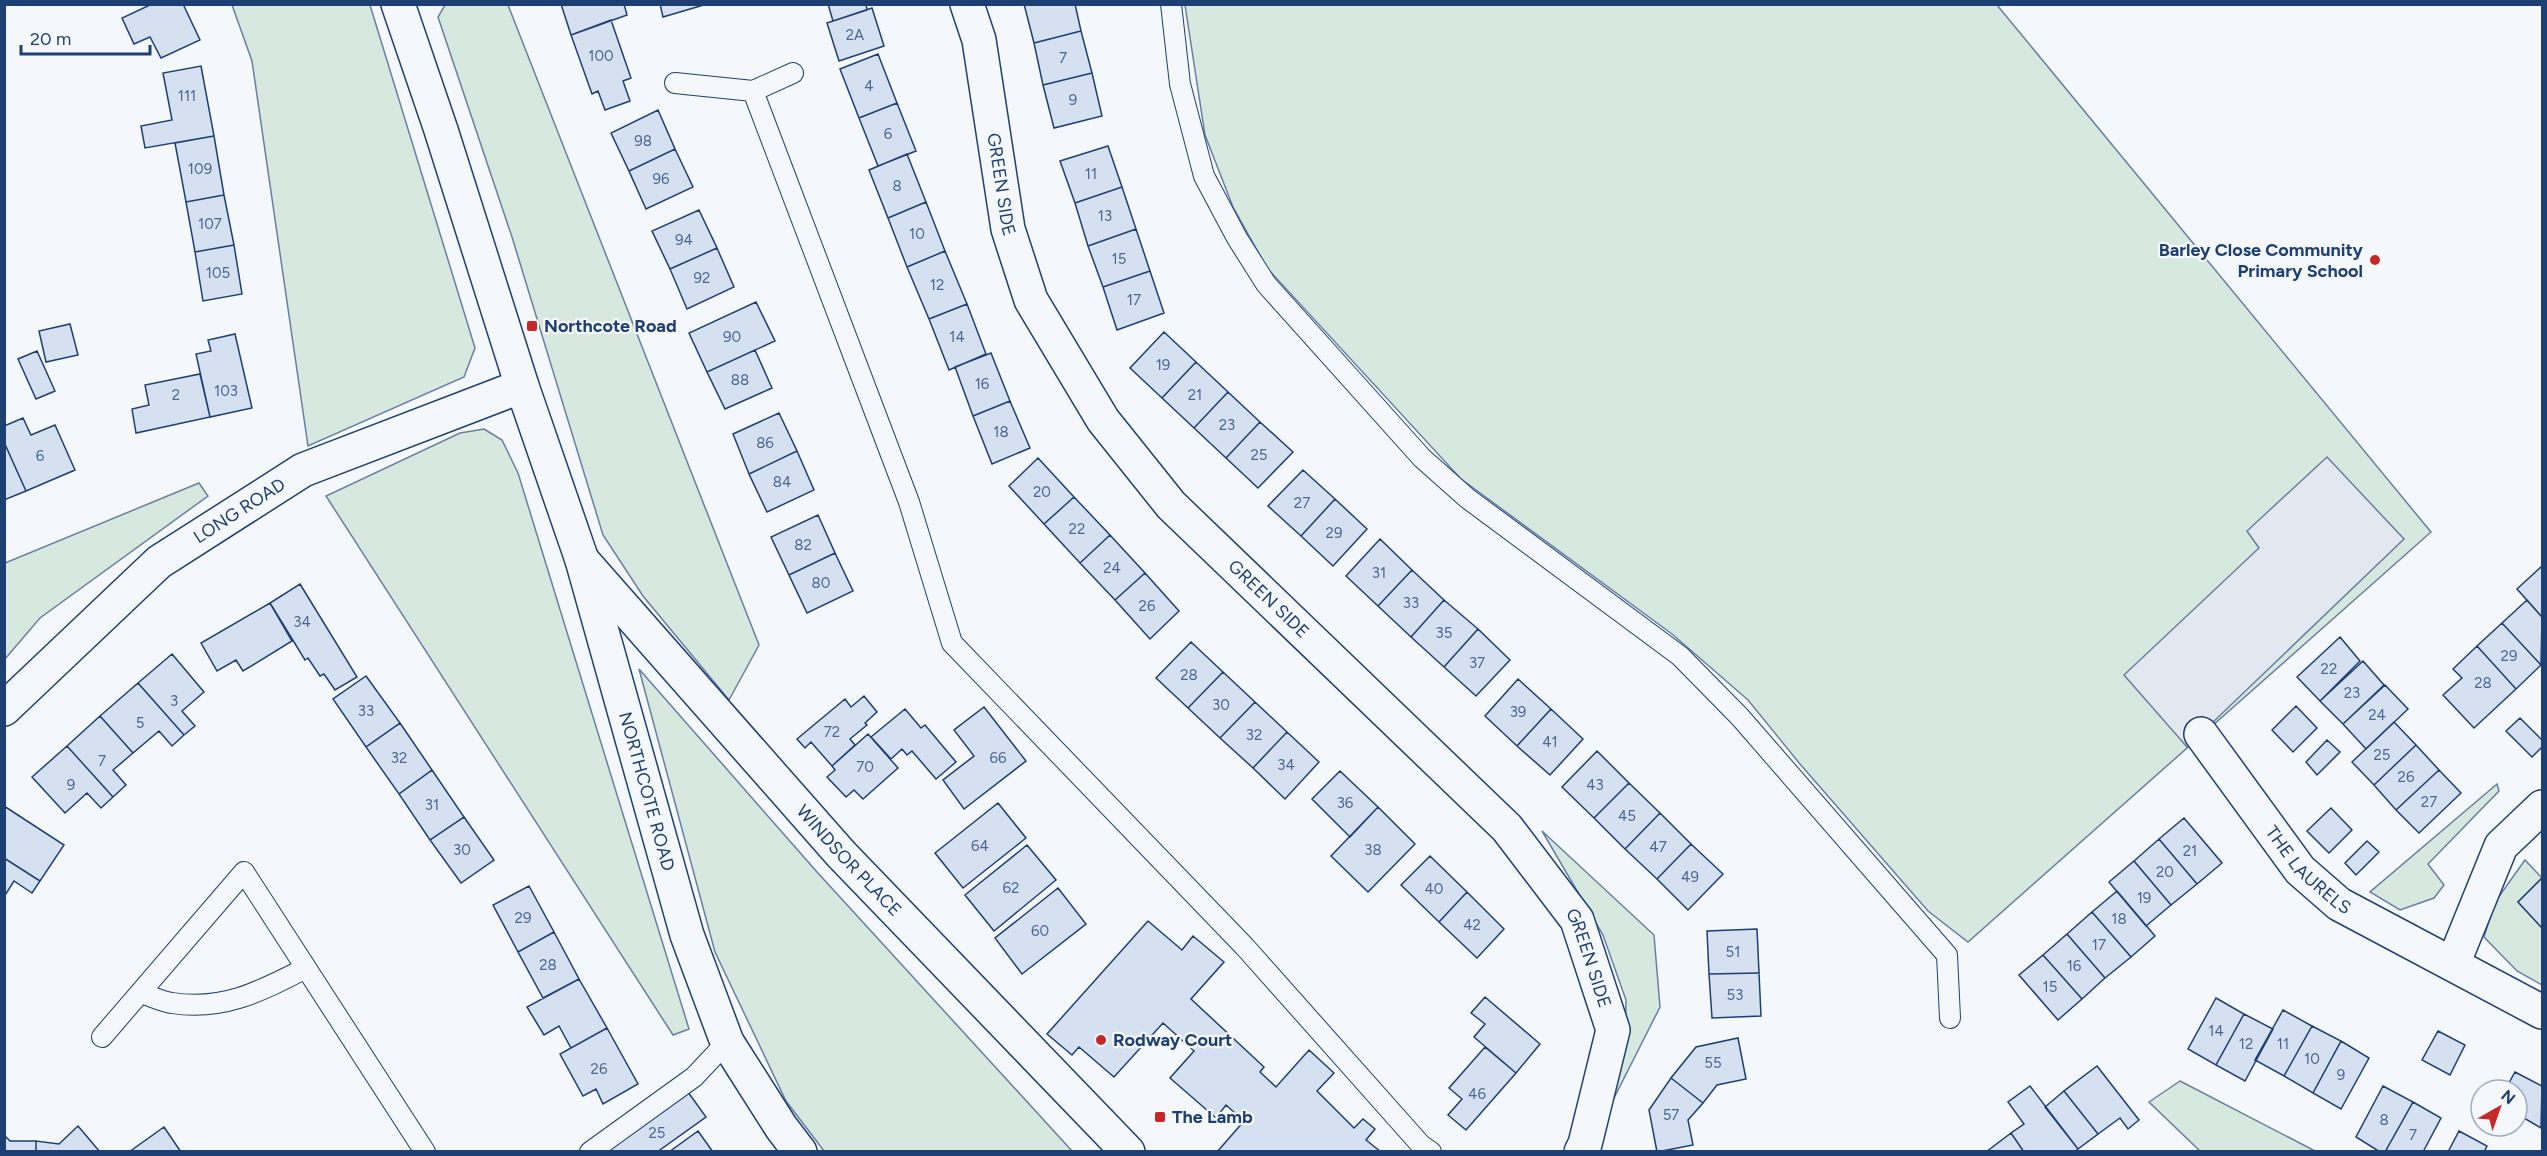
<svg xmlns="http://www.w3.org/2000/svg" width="2547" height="1156" font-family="Figtree,sans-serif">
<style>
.green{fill:#d7e8df;stroke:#687fa3;stroke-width:1.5}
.parking{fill:#e3e8f0;stroke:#687fa3;stroke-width:1.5}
.building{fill:#d5e0f0;stroke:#1d3f73;stroke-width:1.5}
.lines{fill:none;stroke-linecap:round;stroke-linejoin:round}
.lane-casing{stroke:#1d3f73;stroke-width:22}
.street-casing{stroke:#1d3f73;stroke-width:36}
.secondary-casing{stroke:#1d3f73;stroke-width:36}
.lane{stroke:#f4f7fb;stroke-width:20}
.street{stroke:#f4f7fb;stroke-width:33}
.secondary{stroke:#f4f7fb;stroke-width:33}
.poi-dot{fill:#c62828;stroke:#f4f7fb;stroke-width:2}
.labels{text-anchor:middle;stroke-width:4.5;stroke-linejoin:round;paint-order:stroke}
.number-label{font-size:15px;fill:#4b6792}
.street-label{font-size:18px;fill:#1d3f73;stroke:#f4f7fb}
.poi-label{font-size:18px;font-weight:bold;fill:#1d3f73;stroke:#f4f7fb;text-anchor:start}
</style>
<rect width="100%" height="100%" fill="#f4f7fb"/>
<!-- green -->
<path class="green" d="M 232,5 L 370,5 L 475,348 L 464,377 L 308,446 L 252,61 Z
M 445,5 L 508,5 L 759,645 L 729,700 L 643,596 L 603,535 L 512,237 L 438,17 Z
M 1185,5 L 1997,5 L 2431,532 L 1968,942 L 1928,911 L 1800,764 L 1748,700 L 1672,634 L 1461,479 L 1267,268 L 1233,207 L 1205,135 Z
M 484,429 L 502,440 L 518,473 L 689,1029 L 673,1035 L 326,496 L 460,433 Z
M 199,483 L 208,496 L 40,618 L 5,659 L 5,563 Z
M 639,669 L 817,872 L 1072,1151 L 824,1151 L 786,1101 L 715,952 Z
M 2497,784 L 2499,791 L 2428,864 L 2444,885 L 2434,898 L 2400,910 L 2370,892 Z
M 1542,831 L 1654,935 L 1660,1007 L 1609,1108 L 1625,1051 L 1626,1000 L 1603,935 Z
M 2525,860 L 2542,878 L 2518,902 L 2542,928 L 2542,985 L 2517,971 L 2484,937 L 2495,902 Z
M 2180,1081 L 2315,1151 L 2200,1151 L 2149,1102 Z"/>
<!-- parking -->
<path class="parking" d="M 2327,457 L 2404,539 L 2187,747 L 2124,675 L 2259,548 L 2247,531 Z"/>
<!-- building -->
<path class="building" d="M 152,4 L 183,4 L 200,40 L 161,58 L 150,37 L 134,44 L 122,18 Z
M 561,4 L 624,4 L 627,15 L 571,35 Z
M 660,4 L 707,4 L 663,17 Z
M 828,4 L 866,4 L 867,10 L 833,21 Z
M 1024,4 L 1075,4 L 1081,31 L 1034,43 Z
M 872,8 L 884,46 L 839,61 L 827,23 Z
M 611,20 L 631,78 L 623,81 L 630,101 L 605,110 L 598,91 L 592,94 L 571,35 Z
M 1081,31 L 1092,73 L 1043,85 L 1034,43 Z
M 878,54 L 897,103 L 859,118 L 840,69 Z
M 201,66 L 214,136 L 145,148 L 141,126 L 172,120 L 163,73 Z
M 1092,73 L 1102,116 L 1054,128 L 1043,85 Z
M 897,103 L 916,151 L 878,166 L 859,118 Z
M 658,110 L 675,149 L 629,171 L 611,133 Z
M 214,136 L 224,195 L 186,202 L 175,143 Z
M 1108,146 L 1122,187 L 1075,203 L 1060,161 Z
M 675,149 L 693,187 L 646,209 L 629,171 Z
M 907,154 L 926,202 L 888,218 L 869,170 Z
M 1122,187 L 1136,229 L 1088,246 L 1075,203 Z
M 224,195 L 234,245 L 195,252 L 186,202 Z
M 926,202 L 945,251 L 907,267 L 888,218 Z
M 699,210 L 717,248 L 670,269 L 652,231 Z
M 1136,229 L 1150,271 L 1103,287 L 1088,246 Z
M 234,245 L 242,294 L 203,301 L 195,252 Z
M 717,248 L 734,287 L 687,309 L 670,269 Z
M 945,251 L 967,304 L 929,319 L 907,267 Z
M 1150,271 L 1164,313 L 1117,330 L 1103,287 Z
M 756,302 L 775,341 L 707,372 L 689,333 Z
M 967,304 L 986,354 L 949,370 L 929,319 Z
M 70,324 L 78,355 L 46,362 L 39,331 Z
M 1164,332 L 1196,362 L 1162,398 L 1130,368 Z
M 235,334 L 252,408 L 210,417 L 196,354 L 211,351 L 208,340 Z
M 755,350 L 772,388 L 725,409 L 707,372 Z
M 37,351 L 55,391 L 36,399 L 18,359 Z
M 991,353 L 1010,401 L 973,416 L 955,367 Z
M 1196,362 L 1228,392 L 1194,428 L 1162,398 Z
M 200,374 L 210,417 L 136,433 L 132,409 L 149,405 L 145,385 Z
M 1228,392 L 1260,422 L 1226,458 L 1194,428 Z
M 1010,401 L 1030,448 L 992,464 L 973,416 Z
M 779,413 L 797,451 L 749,474 L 733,434 Z
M 23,418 L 31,435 L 55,425 L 75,470 L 26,491 L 4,442 L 4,426 Z
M 1260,422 L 1293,452 L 1258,488 L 1226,458 Z
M 4,442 L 26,491 L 4,500 Z
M 797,451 L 814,490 L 767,512 L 749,474 Z
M 1038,458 L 1074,497 L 1044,524 L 1009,486 Z
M 1303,470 L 1335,499 L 1301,536 L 1268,506 Z
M 1074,497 L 1110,535 L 1080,563 L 1044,524 Z
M 1335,499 L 1367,529 L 1333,566 L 1301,536 Z
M 818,515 L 835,553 L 789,575 L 771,537 Z
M 1110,535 L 1145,573 L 1115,600 L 1080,563 Z
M 1380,539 L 1412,570 L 1378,606 L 1346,576 Z
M 835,553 L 853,591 L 807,613 L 789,575 Z
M 2542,566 L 2542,617 L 2517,589 Z
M 1412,570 L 1444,600 L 1411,637 L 1378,606 Z
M 1145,573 L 1179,611 L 1150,639 L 1115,600 Z
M 300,584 L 357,677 L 335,690 L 324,674 L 320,676 L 308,658 L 305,660 L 270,603 Z
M 1444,600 L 1478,629 L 1444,667 L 1411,637 Z
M 2527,600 L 2542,617 L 2541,665 L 2502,623 Z
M 270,603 L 292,641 L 243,671 L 236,660 L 217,671 L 201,643 Z
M 2502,623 L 2541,665 L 2516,689 L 2477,646 Z
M 1478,629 L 1510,660 L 1476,696 L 1444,667 Z
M 2340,637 L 2360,661 L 2320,701 L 2297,677 Z
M 1191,642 L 1223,672 L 1188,708 L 1156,678 Z
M 2477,646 L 2516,689 L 2474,728 L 2443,695 L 2462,678 L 2453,669 Z
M 172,654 L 204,692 L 182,711 L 195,726 L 184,735 L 138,683 Z
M 2363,661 L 2384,685 L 2343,724 L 2320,701 Z
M 1223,672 L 1255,702 L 1220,738 L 1188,708 Z
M 366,676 L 400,723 L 366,747 L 333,699 Z
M 1518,679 L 1551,709 L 1517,746 L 1485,716 Z
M 138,683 L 184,735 L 172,746 L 159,731 L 133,753 L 100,716 Z
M 2385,685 L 2408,709 L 2366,749 L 2343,724 Z
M 864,696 L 877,712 L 865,723 L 867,725 L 850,739 L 855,745 L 832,766 L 811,742 L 805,748 L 797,739 L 845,699 L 851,707 Z
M 1255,702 L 1287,732 L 1253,768 L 1220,738 Z
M 2296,706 L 2317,728 L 2293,752 L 2272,730 Z
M 984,707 L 1026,761 L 964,809 L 943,780 L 974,756 L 954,730 Z
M 905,709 L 921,728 L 925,725 L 956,762 L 936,779 L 912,751 L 907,755 L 902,749 L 891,759 L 871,737 Z
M 1551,709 L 1583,739 L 1550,775 L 1517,746 Z
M 100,716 L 133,753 L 113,770 L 126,785 L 113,797 L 67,746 Z
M 2520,718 L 2542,740 L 2542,747 L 2532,757 L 2506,731 Z
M 2394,722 L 2416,745 L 2374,785 L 2352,762 Z
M 400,723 L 432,770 L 399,794 L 366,747 Z
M 1287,732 L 1319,762 L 1285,799 L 1253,768 Z
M 868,734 L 898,768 L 863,799 L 854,790 L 846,797 L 827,777 L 835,770 L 832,766 Z
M 2327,740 L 2340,752 L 2317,775 L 2306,762 Z
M 2416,745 L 2439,770 L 2396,810 L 2374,785 Z
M 67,746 L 113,797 L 101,808 L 87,793 L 65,813 L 32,777 Z
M 1597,751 L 1629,783 L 1594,818 L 1562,787 Z
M 432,770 L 464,817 L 430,840 L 399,794 Z
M 2439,770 L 2461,793 L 2419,833 L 2396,810 Z
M 1340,771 L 1378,807 L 1350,837 L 1312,799 Z
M 1629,783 L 1660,813 L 1625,849 L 1594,818 Z
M 998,803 L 1026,838 L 963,888 L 935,853 Z
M 4,806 L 64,845 L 40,881 L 4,858 Z
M 1378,807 L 1415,844 L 1368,892 L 1331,856 Z
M 2331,808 L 2352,830 L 2329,853 L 2307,831 Z
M 1660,813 L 1691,844 L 1657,879 L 1625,849 Z
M 464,817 L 494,860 L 461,883 L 430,840 Z
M 2184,818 L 2222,863 L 2197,884 L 2159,839 Z
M 2159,839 L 2197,884 L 2171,905 L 2134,861 Z
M 2367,841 L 2379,852 L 2356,875 L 2345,863 Z
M 1691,844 L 1723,874 L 1688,910 L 1657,879 Z
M 1027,845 L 1056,880 L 994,931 L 965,895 Z
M 1430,856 L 1467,892 L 1439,922 L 1401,885 Z
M 4,858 L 40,881 L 32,893 L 14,881 L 4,897 Z
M 2134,861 L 2171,905 L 2146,926 L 2109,882 Z
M 2542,878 L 2542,928 L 2518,902 Z
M 529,886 L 554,932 L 518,952 L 493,905 Z
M 1058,888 L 1086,924 L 1022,974 L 995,938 Z
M 2117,891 L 2155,936 L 2131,957 L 2092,912 Z
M 1467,892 L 1504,929 L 1477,958 L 1439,922 Z
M 2092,912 L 2131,957 L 2105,978 L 2067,934 Z
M 1148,921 L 1182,950 L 1193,936 L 1224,962 L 1191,999 L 1264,1067 L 1260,1072 L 1276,1087 L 1309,1050 L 1334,1073 L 1317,1091 L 1354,1128 L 1363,1119 L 1375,1129 L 1366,1140 L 1381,1152 L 1217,1152 L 1244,1121 L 1226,1105 L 1216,1118 L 1170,1078 L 1194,1051 L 1163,1023 L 1114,1077 L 1079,1047 L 1072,1055 L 1047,1034 Z
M 1757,929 L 1759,973 L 1709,974 L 1707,931 Z
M 554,932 L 579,979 L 543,998 L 518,952 Z
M 2067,934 L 2105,978 L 2082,999 L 2043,955 Z
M 2043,955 L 2082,999 L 2058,1020 L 2019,975 Z
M 1759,973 L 1761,1016 L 1712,1018 L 1709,974 Z
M 579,979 L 607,1028 L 571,1048 L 559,1026 L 544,1035 L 527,1007 Z
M 1485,997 L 1540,1044 L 1516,1073 L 1474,1037 L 1485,1024 L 1471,1013 Z
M 2216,998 L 2244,1014 L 2216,1065 L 2188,1049 Z
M 2283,1010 L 2312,1026 L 2284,1076 L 2255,1060 Z
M 2244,1014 L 2273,1029 L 2245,1081 L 2216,1065 Z
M 2312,1026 L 2341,1041 L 2313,1093 L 2284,1076 Z
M 607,1028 L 638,1084 L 603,1104 L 596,1089 L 583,1096 L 560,1054 Z
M 2438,1031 L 2465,1045 L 2450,1075 L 2422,1060 Z
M 1738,1038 L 1746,1079 L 1717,1085 L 1703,1103 L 1671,1078 L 1696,1047 Z
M 2341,1041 L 2369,1058 L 2341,1109 L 2313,1093 Z
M 1485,1047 L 1516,1073 L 1466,1130 L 1448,1115 L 1462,1099 L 1449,1088 Z
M 2097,1066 L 2139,1120 L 2128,1129 L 2120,1118 L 2098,1134 L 2064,1091 Z
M 2515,1072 L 2542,1086 L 2541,1128 L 2517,1114 L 2517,1090 L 2505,1090 Z
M 1671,1078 L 1703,1103 L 1688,1120 L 1693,1145 L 1657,1152 L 1649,1110 Z
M 2030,1086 L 2078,1149 L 2075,1152 L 2024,1152 L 2011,1133 L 2024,1124 L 2008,1102 Z
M 2383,1086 L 2413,1102 L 2385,1152 L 2380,1152 L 2356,1137 Z
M 2064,1091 L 2098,1134 L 2078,1149 L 2045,1107 Z
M 688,1092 L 706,1117 L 657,1152 L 610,1152 L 608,1148 Z
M 2413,1102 L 2441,1118 L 2423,1152 L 2385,1152 Z
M 78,1126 L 100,1152 L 36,1152 L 36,1141 L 59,1144 Z
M 164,1127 L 181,1152 L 129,1152 Z
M 698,1131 L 713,1152 L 669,1152 Z
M 2459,1131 L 2487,1146 L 2484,1152 L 2448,1152 Z
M 2011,1133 L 2024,1152 L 1986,1152 Z
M 4,1135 L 10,1141 L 36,1141 L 36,1152 L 4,1152 Z"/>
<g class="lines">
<defs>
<path id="lane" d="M 1171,4 L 1180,84 L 1204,176 L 1237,238 L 1266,284 L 1422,458 L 1467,498 L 1680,656 L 1740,717 L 1947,955 L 1950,1018
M 675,83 L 753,91 L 909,502 L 952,643 L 1245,947 L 1421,1145 L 1431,1152
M 753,91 L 793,73
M 141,993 C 151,996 162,1002 172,1003 C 224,1011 261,991 306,968
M 102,1037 L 244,872 L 425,1152
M 590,1152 L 694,1077 L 727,1042"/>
<g id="street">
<path id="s1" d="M 967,4 L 979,40 L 1008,229 L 1031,300 L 1103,420 L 1171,505 L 1507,828 L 1577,920 L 1613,1030 L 1585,1144 L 1581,1152"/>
<path id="s2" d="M 582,560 L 841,854 L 1128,1152"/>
<path id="s3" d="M 4,709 L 159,562 L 303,470 L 522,386"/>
<path id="s4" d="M 2201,734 L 2300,870 L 2339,904 L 2542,1012"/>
<path d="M 2453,964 L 2501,846 L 2542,807"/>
</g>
<g id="secondary">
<path id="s5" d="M 398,4 L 441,130 L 522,386 L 582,560 L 687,935 L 727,1042 L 781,1127 L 800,1152"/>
</g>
</defs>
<!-- lane casing -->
<use href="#lane" class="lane-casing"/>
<!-- street casing -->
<use href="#street" class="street-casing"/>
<!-- secondary casing -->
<use href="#secondary" class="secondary-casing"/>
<!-- lane -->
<use href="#lane" class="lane"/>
<!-- street -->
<use href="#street" class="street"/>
<!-- secondary -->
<use href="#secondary" class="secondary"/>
</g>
<!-- markers -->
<g class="poi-dot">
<circle cx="2375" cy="260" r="6"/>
<rect x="526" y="320" width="12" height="12" rx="3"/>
<circle cx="1101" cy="1040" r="6"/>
<rect x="1154" y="1111" width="12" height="12" rx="3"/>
</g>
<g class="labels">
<!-- number labels -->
<g class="number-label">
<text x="855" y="40">2A</text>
<text x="601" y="61">100</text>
<text x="1063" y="63">7</text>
<text x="869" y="91">4</text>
<text x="187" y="101">111</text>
<text x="1073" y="105">9</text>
<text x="888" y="139">6</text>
<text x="643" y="146">98</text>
<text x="200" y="174">109</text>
<text x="1091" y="179">11</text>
<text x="661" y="184">96</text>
<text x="897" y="191">8</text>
<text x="1105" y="221">13</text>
<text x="210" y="229">107</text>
<text x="917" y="239">10</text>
<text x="684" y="245">94</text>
<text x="1119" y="264">15</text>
<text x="218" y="278">105</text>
<text x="702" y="283">92</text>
<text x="937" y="290">12</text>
<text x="1134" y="305">17</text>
<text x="732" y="342">90</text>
<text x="957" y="342">14</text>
<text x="1163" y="370">19</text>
<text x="740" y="385">88</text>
<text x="982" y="389">16</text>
<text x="226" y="396">103</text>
<text x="176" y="400">2</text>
<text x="1195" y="400">21</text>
<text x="1227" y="430">23</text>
<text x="1001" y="437">18</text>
<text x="765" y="448">86</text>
<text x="1259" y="460">25</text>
<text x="40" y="461">6</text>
<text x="782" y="487">84</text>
<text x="1042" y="497">20</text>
<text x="1302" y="508">27</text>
<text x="1077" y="534">22</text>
<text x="1334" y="538">29</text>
<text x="803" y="550">82</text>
<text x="1112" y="573">24</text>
<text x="1379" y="578">31</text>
<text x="821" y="588">80</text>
<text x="1411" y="608">33</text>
<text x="1147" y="611">26</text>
<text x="302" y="627">34</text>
<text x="1444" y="638">35</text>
<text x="2509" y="661">29</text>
<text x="1477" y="668">37</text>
<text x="2329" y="674">22</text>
<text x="1189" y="680">28</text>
<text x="2483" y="688">28</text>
<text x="2352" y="698">23</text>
<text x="174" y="706">3</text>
<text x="1221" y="710">30</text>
<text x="366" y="716">33</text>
<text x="1518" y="717">39</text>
<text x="2377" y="720">24</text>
<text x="140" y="728">5</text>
<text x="832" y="737">72</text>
<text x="1254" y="740">32</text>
<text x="1550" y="747">41</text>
<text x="2382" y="760">25</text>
<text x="399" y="763">32</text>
<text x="998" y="763">66</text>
<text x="102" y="766">7</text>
<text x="1286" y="770">34</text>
<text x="865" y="772">70</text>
<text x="2406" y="782">26</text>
<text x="71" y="790">9</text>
<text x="1595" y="790">43</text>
<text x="2429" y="807">27</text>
<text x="1345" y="808">36</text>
<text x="432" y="810">31</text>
<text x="1627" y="821">45</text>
<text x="980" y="851">64</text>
<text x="1658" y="852">47</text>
<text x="462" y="855">30</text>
<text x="1373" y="855">38</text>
<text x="2190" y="856">21</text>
<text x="2165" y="877">20</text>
<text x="1690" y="882">49</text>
<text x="1011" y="893">62</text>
<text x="1434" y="894">40</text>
<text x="2144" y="903">19</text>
<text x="523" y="923">29</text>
<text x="2119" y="924">18</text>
<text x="1472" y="930">42</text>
<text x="1040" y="936">60</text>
<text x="2099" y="950">17</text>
<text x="1733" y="957">51</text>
<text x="548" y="970">28</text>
<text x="2074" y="971">16</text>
<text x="2050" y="992">15</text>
<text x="1735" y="1000">53</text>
<text x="2216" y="1036">14</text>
<text x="2246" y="1049">12</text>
<text x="2283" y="1049">11</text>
<text x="2312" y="1064">10</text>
<text x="1713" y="1068">55</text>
<text x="599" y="1074">26</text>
<text x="2341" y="1080">9</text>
<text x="1477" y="1099">46</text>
<text x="1671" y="1120">57</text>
<text x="2384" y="1125">8</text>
<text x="657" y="1138">25</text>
<text x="2413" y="1140">7</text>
</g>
<!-- street labels -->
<g class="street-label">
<text dy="6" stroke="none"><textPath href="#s1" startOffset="184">GREEN SIDE</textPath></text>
<text dy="6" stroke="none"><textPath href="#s3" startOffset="309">LONG ROAD</textPath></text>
<text dy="6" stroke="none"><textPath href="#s1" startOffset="688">GREEN SIDE</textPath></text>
<text dy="6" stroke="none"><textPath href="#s5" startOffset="826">NORTHCOTE ROAD</textPath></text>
<text dy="6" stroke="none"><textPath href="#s2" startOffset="402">WINDSOR PLACE</textPath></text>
<text dy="6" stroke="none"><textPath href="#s4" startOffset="174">THE LAURELS</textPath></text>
<text dy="6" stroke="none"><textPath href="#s1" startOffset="1174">GREEN SIDE</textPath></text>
</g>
<!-- poi labels -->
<g class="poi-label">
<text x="2363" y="256" text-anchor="end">Barley Close Community<tspan x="2363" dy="21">Primary School</tspan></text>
<text x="544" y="332">Northcote Road</text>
<text x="1113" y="1046">Rodway Court</text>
<text x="1172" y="1123">The Lamb</text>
</g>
</g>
<!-- border -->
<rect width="2547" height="1156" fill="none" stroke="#1d3f73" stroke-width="12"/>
<!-- north arrow -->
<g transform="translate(2499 1108) rotate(40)"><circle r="28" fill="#f4f7fb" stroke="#9eadc5" stroke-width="1.5"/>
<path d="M0-4.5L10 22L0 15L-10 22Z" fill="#c62828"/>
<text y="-9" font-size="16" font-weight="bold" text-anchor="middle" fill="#1d3f73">N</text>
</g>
<!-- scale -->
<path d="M21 45v9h129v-9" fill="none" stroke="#1d3f73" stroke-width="3"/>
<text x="30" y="45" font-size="18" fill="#1d3f73" stroke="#f4f7fb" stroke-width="4.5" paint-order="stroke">20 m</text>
</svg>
